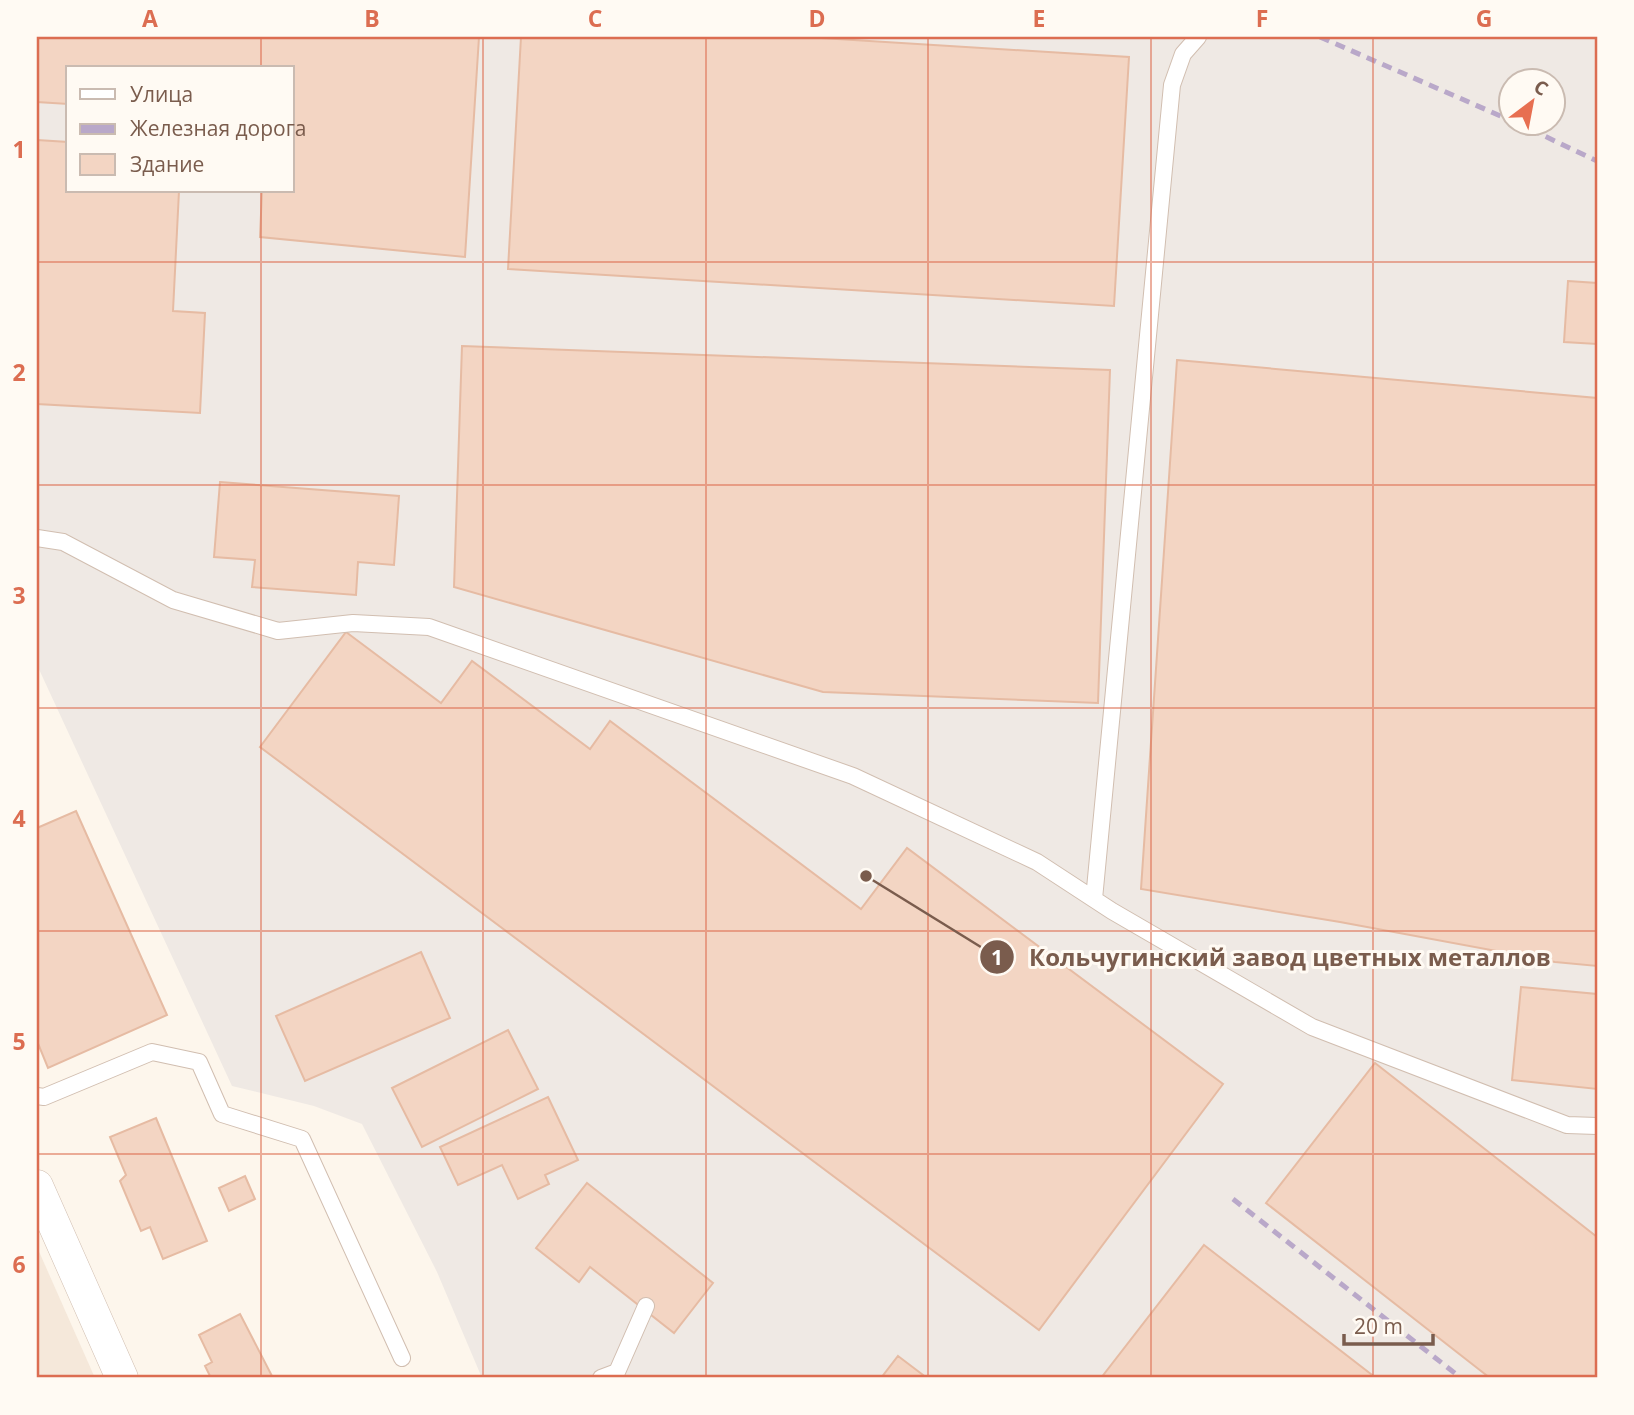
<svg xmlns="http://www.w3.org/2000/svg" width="1634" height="1415" font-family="'Open Sans',sans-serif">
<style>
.residential{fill:#f5e8da}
.industrial{fill:#efe9e4;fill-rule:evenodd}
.building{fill:#f3d5c3;stroke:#e6bba3;stroke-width:2}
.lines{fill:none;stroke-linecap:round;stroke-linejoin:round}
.service-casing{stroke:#d1beb0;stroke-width:18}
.minor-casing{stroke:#d1beb0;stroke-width:33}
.service{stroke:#fff;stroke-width:16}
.minor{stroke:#fff;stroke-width:32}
.rail{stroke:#b9a8c9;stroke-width:5;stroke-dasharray:10 7;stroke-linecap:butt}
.grid{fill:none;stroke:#dc6d51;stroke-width:2;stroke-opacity:0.55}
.leader{fill:none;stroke:#7a5c4d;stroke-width:2.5}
.callout-dot{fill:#7a5c4d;stroke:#fffaf3;stroke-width:2.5}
.mark-label{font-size:21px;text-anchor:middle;font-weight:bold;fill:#fff}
.callout-label{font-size:24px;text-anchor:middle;font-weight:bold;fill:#7a5c4d;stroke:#fffaf3;stroke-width:6;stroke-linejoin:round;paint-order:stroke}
.neatline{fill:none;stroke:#dc6d51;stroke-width:2.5}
.grid-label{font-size:23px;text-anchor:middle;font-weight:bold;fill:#dc6d51}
</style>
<rect width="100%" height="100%" fill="#fdf6ec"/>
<!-- residential -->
<path class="residential" d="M 37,1247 L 95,1378 L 37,1378 Z"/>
<!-- industrial -->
<path class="industrial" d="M 37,37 L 1597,37 L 1597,1378 L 482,1378 L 437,1272 L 362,1124 L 314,1106 L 232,1086 L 37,665 ZM 68,68 L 292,68 L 292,191 L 68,191 ZM 1512,80 L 1554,80 L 1554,122 L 1512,122 Z"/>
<!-- building -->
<path class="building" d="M 37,37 L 479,37 L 465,257 L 260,237 L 262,191 L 292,191 L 292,68 L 68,68 L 68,104 L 37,102 Z
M 521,37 L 805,37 L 1129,57 L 1114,306 L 508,269 Z
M 37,140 L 68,142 L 68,191 L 179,191 L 173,311 L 205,313 L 200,413 L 37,404 Z
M 1568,281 L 1597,283 L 1597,344 L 1564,342 Z
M 462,346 L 1110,370 L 1098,703 L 823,692 L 454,587 Z
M 1177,360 L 1597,398 L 1597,966 L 1555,962 L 1340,922 L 1141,889 Z
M 220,482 L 399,496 L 394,565 L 358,562 L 356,595 L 252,587 L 255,560 L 214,557 Z
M 346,632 L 441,703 L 472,661 L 590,749 L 610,721 L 861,909 L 907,848 L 1223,1084 L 1039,1330 L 260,747 Z
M 76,811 L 167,1015 L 48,1068 L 37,1041 L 37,828 Z
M 421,952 L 450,1018 L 305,1081 L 276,1016 Z
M 1521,987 L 1597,994 L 1597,1089 L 1512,1080 Z
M 508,1030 L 538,1089 L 422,1147 L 392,1088 Z
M 1375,1063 L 1597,1237 L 1597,1378 L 1490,1378 L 1266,1203 Z
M 548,1097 L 578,1160 L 545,1175 L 549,1184 L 518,1199 L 502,1165 L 458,1185 L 440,1147 Z
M 156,1118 L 207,1241 L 163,1259 L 150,1227 L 141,1231 L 120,1181 L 126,1175 L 110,1137 Z
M 245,1176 L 255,1199 L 229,1211 L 219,1188 Z
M 587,1183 L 713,1283 L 674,1333 L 590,1267 L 579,1282 L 536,1248 Z
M 1204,1245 L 1376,1378 L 1101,1378 Z
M 240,1314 L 273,1378 L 211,1378 L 205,1366 L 212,1362 L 199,1335 Z
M 898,1356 L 927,1378 L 881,1378 Z"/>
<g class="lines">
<defs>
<path id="service" d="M 37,538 L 63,542 L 173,600 L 278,631 L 353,623 L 429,627 L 853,776 L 1037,862 L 1112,911 L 1312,1027 L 1567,1125 L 1597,1126
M 1094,899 L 1172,85 L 1183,54 L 1198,37
M 37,1096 L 44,1097 L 152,1052 L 199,1062 L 222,1114 L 302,1139 L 402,1358
M 601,1378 L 617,1372 L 646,1306"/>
<path id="minor" d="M 37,1186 L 122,1378"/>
</defs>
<!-- service casing -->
<use href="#service" class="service-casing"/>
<!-- minor casing -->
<use href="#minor" class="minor-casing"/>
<!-- service -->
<use href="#service" class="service"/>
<!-- minor -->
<use href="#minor" class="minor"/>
<!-- rail -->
<path class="rail" d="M 1320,37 L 1512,121
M 1515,122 L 1597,161
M 1233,1199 L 1461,1378"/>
</g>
<!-- grid -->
<path class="grid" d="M 261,37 L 261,68M 483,37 L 483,1378M 706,37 L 706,1378M 928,37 L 928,1378M 1151,37 L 1151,1378M 1373,37 L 1373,1378M 261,191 L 261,1378M 37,262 L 1597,262M 37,485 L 1597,485M 37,708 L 1597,708M 37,931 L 1597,931M 37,1154 L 1597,1154"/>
<!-- callouts -->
<path class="leader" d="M866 876L997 957"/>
<g class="callout-dot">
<circle cx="866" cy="876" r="7"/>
<circle cx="997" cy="957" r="18"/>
</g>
<g class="mark-label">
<text x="997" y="965">1</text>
</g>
<g class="callout-label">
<text x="1290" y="966">Кольчугинский завод цветных металлов</text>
</g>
<!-- border -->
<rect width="1634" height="1415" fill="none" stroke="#fffaf3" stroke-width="77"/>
<!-- legend -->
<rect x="66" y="66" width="228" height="126" fill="#fffaf3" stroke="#cabbb1" stroke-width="2"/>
<rect x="80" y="89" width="35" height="10" fill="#ffffff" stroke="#cabbb1" stroke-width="2"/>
<text x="130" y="102" font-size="21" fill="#7a5c4d">Улица</text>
<rect x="80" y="124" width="35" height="10" fill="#b9a8c9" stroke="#cabbb1" stroke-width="2"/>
<text x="130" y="136" font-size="21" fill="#7a5c4d">Железная дорога</text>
<rect x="80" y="154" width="35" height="21" fill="#f3d5c3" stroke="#cabbb1" stroke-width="2"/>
<text x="130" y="172" font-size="21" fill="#7a5c4d">Здание</text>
<!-- north arrow -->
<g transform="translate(1532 102) rotate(32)"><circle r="33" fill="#fffaf3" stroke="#cabbb1" stroke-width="2"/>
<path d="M0-5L12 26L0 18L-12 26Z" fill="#e76f51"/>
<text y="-10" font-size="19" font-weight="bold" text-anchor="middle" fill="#7a5c4d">С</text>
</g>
<!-- scale -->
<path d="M1344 1334v10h89v-10" fill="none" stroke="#7a5c4d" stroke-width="3.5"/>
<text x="1354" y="1334" font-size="21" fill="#7a5c4d" stroke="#fffaf3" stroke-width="5" paint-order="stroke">20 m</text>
<rect x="38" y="38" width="1558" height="1338" class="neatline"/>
<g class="grid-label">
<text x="150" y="27">A</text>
<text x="372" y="27">B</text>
<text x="595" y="27">C</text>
<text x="817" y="27">D</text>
<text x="1039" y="27">E</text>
<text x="1262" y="27">F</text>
<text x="1484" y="27">G</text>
<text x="19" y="158">1</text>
<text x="19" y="381">2</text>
<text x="19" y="604">3</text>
<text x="19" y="827">4</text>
<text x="19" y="1050">5</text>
<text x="19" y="1273">6</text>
</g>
</svg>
